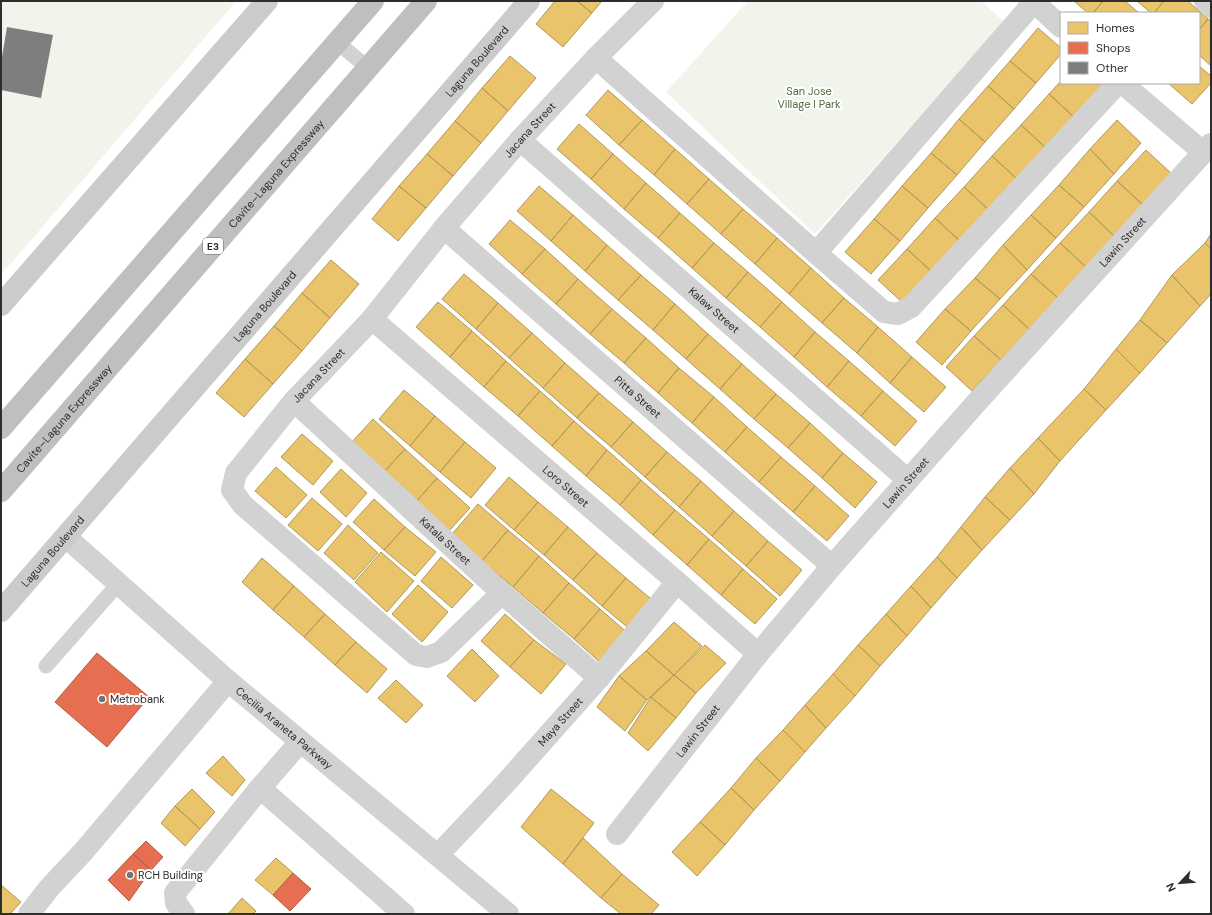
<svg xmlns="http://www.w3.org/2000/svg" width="1212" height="915" font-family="'DM Sans',sans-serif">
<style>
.green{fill:#f0f4eb}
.homes{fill:#e9c46a;stroke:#b19758}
.shops{fill:#e76f51;stroke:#af5b46}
.building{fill:#7e7e7e}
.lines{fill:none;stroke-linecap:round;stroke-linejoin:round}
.service{stroke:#d2d2d2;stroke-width:15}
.minor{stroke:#d2d2d2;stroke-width:22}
.tertiary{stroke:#d2d2d2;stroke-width:22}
.secondary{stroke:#cbcbcb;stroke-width:22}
.motorway{stroke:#bfbfbf;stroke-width:22}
.poi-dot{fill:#767676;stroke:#fff;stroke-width:1.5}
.labels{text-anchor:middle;stroke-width:4;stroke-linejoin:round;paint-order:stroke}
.shield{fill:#fff;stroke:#6c6c6c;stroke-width:1}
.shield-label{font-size:10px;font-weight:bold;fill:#2d2d2d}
.street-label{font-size:11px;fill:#2d2d2d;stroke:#fff}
.park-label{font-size:11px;fill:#54693a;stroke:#fff}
.poi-label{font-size:11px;fill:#2d2d2d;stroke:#fff;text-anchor:start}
</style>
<rect width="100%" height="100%" fill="#fff"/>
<!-- green -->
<path class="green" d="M 1,1 L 236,1 L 1,275 Z
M 748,1 L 981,1 L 1004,22 L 815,234 L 666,92 Z"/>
<!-- homes -->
<path class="homes" d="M 555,1 L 577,1 L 592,13 L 563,47 L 536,24 Z
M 577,1 L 602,1 L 592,13 Z
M 1074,1 L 1103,1 L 1093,13 L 1088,13 Z
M 1103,1 L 1125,1 L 1139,13 L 1093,13 Z
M 1137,1 L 1164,1 L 1154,13 L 1151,13 Z
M 1164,1 L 1188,1 L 1208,19 L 1199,30 L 1199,13 L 1154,13 Z
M 1208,19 L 1211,21 L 1211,66 L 1199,55 L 1199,30 Z
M 1038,28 L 1061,48 L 1061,54 L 1036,83 L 1010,61 Z
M 510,56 L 536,78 L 508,111 L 482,88 Z
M 1010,61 L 1036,83 L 1014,109 L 988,86 Z
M 1199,66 L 1211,76 L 1211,83 L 1192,104 L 1168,83 L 1199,83 Z
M 1061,81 L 1061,83 L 1100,83 L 1103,87 L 1075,118 L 1049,94 Z
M 988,86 L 1014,109 L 985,142 L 959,119 Z
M 482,88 L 508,111 L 481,143 L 455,121 Z
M 608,90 L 642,120 L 619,145 L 586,115 Z
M 1049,94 L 1075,118 L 1047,149 L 1021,125 Z
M 959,119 L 985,142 L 957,175 L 931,153 Z
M 642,120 L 675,149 L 654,175 L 619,145 Z
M 1117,120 L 1141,143 L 1114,174 L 1090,149 Z
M 455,121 L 481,143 L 453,176 L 427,154 Z
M 579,124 L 613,154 L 591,179 L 557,149 Z
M 1021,125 L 1047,149 L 1018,180 L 992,156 Z
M 675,149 L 709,179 L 687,204 L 654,175 Z
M 1090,149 L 1114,174 L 1084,207 L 1059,185 Z
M 1146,150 L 1172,174 L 1143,205 L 1117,181 Z
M 931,153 L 957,175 L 928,208 L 902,186 Z
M 427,154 L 453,176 L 426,208 L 399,186 Z
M 613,154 L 646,183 L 624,209 L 591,179 Z
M 992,156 L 1018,180 L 990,211 L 964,187 Z
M 709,179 L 743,209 L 721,234 L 687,204 Z
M 1117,181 L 1143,205 L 1114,236 L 1089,212 Z
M 646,183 L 680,213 L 658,238 L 624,209 Z
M 1059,185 L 1084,207 L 1056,238 L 1031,215 Z
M 399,186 L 426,208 L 398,241 L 372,219 Z
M 539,186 L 573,215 L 551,241 L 517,211 Z
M 902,186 L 928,208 L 900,241 L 874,219 Z
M 964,187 L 990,211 L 961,242 L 935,218 Z
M 743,209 L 777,238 L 755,264 L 721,234 Z
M 1089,212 L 1114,236 L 1086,267 L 1060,243 Z
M 680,213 L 714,243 L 692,268 L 658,238 Z
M 573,215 L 607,245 L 585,271 L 551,241 Z
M 1031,215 L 1056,238 L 1027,270 L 1003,245 Z
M 935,218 L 961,242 L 933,273 L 907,249 Z
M 874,219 L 900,241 L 871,274 L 845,252 Z
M 510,220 L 545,249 L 522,274 L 489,244 Z
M 1211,234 L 1211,249 L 1205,243 Z
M 777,238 L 811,268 L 789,294 L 755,264 Z
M 714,243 L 748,272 L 726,298 L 692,268 Z
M 1060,243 L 1086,267 L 1058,298 L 1031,274 Z
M 1205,243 L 1211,249 L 1211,294 L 1200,306 L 1172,275 Z
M 607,245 L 641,275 L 618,300 L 585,271 Z
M 1003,245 L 1027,270 L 1000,299 L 975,278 Z
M 545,249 L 578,279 L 556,304 L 522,274 Z
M 907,249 L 933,273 L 904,304 L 878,280 Z
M 331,260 L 359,284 L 330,318 L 302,293 Z
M 811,268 L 844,298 L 822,323 L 789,294 Z
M 748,272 L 782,302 L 760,327 L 726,298 Z
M 464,274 L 498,303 L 476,329 L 442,299 Z
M 1031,274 L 1058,298 L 1029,329 L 1003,305 Z
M 641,275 L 675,304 L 653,330 L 618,300 Z
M 1172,275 L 1200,306 L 1167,343 L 1140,320 Z
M 975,278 L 1000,299 L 971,331 L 945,309 Z
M 578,279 L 612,309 L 590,334 L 556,304 Z
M 302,293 L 330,318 L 302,351 L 274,326 Z
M 844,298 L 878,327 L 857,353 L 822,323 Z
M 438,302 L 472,331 L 450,357 L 416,327 Z
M 782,302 L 815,332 L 794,357 L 760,327 Z
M 498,303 L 532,333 L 509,358 L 476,329 Z
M 675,304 L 708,334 L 686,359 L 653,330 Z
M 1003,305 L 1029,329 L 1001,360 L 974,336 Z
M 612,309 L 646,338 L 624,363 L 590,334 Z
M 945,309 L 971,331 L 942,365 L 916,342 Z
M 1140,320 L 1167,343 L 1140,373 L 1116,349 Z
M 274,326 L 302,351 L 273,384 L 245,359 Z
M 878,327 L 912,357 L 890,383 L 857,353 Z
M 472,331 L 506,361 L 484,387 L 450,357 Z
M 815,332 L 849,361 L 827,387 L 794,357 Z
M 532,333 L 565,363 L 543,388 L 509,358 Z
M 708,334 L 742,364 L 720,389 L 686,359 Z
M 974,336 L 1001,360 L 972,391 L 946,367 Z
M 646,338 L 679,368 L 658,393 L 624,363 Z
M 1116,349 L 1140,373 L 1106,410 L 1084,389 Z
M 912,357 L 946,387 L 924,412 L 890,383 Z
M 245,359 L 273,384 L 244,417 L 216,393 Z
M 506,361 L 540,391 L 518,416 L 484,387 Z
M 849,361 L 883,391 L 861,416 L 827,387 Z
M 565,363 L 599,393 L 577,418 L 543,388 Z
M 742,364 L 776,394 L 754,419 L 720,389 Z
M 679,368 L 714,397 L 692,423 L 658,393 Z
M 1084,389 L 1106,410 L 1060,461 L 1038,438 Z
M 404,390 L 435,416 L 410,446 L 379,419 Z
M 540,391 L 574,421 L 552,446 L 518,416 Z
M 883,391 L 917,421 L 895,446 L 861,416 Z
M 599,393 L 633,422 L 611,447 L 577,418 Z
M 776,394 L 810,423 L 788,448 L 754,419 Z
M 714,397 L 747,427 L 725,452 L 692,423 Z
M 435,416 L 465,442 L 440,472 L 410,446 Z
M 373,419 L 405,449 L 383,473 L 350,444 Z
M 574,421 L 607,450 L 586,476 L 552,446 Z
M 633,422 L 667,452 L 645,477 L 611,447 Z
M 810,423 L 843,453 L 822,478 L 788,448 Z
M 747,427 L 781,457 L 759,482 L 725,452 Z
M 302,434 L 333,461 L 313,485 L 281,457 Z
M 1038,438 L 1060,461 L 1034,494 L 1010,468 Z
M 465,442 L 496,468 L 471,498 L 440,472 Z
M 405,449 L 437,478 L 415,503 L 383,473 Z
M 607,450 L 641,480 L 620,505 L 586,476 Z
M 667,452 L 701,481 L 679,507 L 645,477 Z
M 843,453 L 877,482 L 855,508 L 822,478 Z
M 781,457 L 815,486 L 793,512 L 759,482 Z
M 276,467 L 307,495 L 286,518 L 255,491 Z
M 1010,468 L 1034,494 L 1010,520 L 985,497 Z
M 341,469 L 367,493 L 346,517 L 320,492 Z
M 509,477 L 538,502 L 514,530 L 485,505 Z
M 437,478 L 470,508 L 448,532 L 415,503 Z
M 641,480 L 675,510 L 653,535 L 620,505 Z
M 701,481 L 734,511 L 712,536 L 679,507 Z
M 815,486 L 849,516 L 827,541 L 793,512 Z
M 985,497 L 1010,520 L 982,550 L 961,527 Z
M 312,498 L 342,524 L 318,551 L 288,525 Z
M 374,499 L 405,527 L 384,550 L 353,522 Z
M 538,502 L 568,527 L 544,555 L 514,530 Z
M 478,504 L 508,530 L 482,561 L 452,534 Z
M 675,510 L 709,539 L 687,565 L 653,535 Z
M 734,511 L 768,541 L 746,566 L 712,536 Z
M 348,525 L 378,553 L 354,580 L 324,553 Z
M 405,527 L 436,552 L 415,576 L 384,550 Z
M 568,527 L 597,553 L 573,580 L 544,555 Z
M 961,527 L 982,550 L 957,578 L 937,557 Z
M 508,530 L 539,556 L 513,587 L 482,561 Z
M 709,539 L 743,569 L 721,595 L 687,565 Z
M 768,541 L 802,570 L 780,596 L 746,566 Z
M 381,552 L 414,581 L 387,612 L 355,582 Z
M 597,553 L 626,578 L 602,606 L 573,580 Z
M 539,556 L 569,583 L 543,613 L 513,587 Z
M 441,557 L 473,585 L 452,608 L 421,581 Z
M 937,557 L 957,578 L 931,608 L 911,586 Z
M 262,558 L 294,586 L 273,610 L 242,582 Z
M 743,569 L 777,599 L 755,624 L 721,595 Z
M 626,578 L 656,603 L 632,631 L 602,606 Z
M 569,583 L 600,609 L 574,639 L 543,613 Z
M 418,585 L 448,612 L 422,642 L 392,614 Z
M 294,586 L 325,614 L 304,637 L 273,610 Z
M 911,586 L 931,608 L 907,636 L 886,614 Z
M 600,609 L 630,635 L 604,666 L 574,639 Z
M 325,614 L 356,642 L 335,665 L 304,637 Z
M 505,614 L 534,640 L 510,667 L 481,641 Z
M 886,614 L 907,636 L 880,666 L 858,645 Z
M 674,622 L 702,646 L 674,675 L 646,651 Z
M 534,640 L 566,664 L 541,694 L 510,667 Z
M 356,642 L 387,669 L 367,693 L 335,665 Z
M 705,645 L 726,663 L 696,693 L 674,675 Z
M 858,645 L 880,666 L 855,696 L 833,674 Z
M 472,649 L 499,676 L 475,702 L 447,676 Z
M 646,651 L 674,675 L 647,700 L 619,676 Z
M 833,674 L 855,696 L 826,728 L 805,705 Z
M 674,675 L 696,693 L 676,718 L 651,697 Z
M 619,676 L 647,700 L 625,731 L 597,707 Z
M 396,680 L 423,705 L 406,723 L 378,698 Z
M 651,697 L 676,718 L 648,751 L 628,733 Z
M 805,705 L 826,728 L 805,752 L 783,730 Z
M 783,730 L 805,752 L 780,781 L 756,758 Z
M 223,756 L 245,780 L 232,796 L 206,773 Z
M 756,758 L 780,781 L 754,810 L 731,788 Z
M 731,788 L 754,810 L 725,845 L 700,822 Z
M 192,789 L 215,812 L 200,829 L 175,806 Z
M 551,789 L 594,823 L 563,864 L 521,827 Z
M 175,806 L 200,829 L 185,846 L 161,823 Z
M 700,822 L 725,845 L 697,876 L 672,852 Z
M 583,838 L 622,874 L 601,898 L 563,864 Z
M 276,858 L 293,873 L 273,895 L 255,880 Z
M 622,874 L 659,905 L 651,914 L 621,914 L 601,898 Z
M 1,885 L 21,902 L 10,914 L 1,914 Z
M 242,898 L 256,911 L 253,914 L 228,914 Z"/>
<!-- shops -->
<path class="shops" d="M 97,653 L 149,697 L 107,747 L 55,702 Z
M 146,841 L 163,857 L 151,870 L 133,854 Z
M 133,854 L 151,870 L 129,901 L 108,880 Z
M 293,873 L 311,889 L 290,911 L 273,895 Z"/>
<!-- building -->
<path class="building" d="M 7,27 L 53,35 L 41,98 L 1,90 L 1,63 Z"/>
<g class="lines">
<!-- service -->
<path class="service" d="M 337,42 L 368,68
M 46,666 L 119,583"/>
<!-- minor -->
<g class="minor">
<path d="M 1033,1 L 1061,27"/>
<path d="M 1205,1 L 1211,7"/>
<path d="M 596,58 L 816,253 L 884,312 L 898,314 L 911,307 L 1118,83"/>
<path d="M 1122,83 L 1203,152"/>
<path id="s1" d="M 520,140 L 908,480"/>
<path id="s2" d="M 444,228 L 832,566"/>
<path d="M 816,253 L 1034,2"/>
<path id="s3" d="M 372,319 L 677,582 L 758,654"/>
<path id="s4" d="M 294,401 L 502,593 L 599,678"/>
<path id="s5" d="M 502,593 L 441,652 L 427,657 L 416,655 L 243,505 L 232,490 L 236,473 L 294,401 L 372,319 L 444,228 L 520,140 L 596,58 L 653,1"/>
<path d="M 260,788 L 404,914"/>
<path id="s6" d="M 617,834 L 758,654 L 832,566 L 977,402 L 1211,144"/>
<path id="s7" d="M 438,855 L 503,786 L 599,678 L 677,582"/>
<path d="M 29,914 L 50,887 L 83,852 L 228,681"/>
<path d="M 184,914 L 176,903 L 175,893 L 260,788 L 300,742"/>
</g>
<!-- tertiary -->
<path class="tertiary" id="s8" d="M 66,537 L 228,681 L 508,914"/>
<!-- secondary -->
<g class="secondary">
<path d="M 1,305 L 267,1"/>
<path id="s9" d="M 1,611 L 529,1"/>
</g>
<!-- motorway -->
<g class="motorway">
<path d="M 1,428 L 373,1"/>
<path id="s10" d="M 1,491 L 426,1"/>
</g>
</g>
<!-- markers -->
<g class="poi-dot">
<circle cx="102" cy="699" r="4"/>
<circle cx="130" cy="875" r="4"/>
</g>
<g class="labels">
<!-- shield labels -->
<rect class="shield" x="203" y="238" width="20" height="16" rx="3"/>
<g class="shield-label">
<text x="213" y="250">E3</text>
</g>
<!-- street labels -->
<g class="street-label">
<text dy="4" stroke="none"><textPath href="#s9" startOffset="727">Laguna Boulevard</textPath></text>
<text dy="4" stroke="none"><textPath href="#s5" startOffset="828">Jacana Street</textPath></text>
<text dy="4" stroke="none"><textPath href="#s10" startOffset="420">Cavite–Laguna Expressway</textPath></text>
<text dy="4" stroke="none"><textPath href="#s6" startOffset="779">Lawin Street</textPath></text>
<text dy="4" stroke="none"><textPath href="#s9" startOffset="403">Laguna Boulevard</textPath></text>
<text dy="4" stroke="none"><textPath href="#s1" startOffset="258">Kalaw Street</textPath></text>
<text dy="4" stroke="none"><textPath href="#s5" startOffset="504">Jacana Street</textPath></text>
<text dy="4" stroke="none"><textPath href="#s2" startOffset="257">Pitta Street</textPath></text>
<text dy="4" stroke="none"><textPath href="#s10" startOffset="96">Cavite–Laguna Expressway</textPath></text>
<text dy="4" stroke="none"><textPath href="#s6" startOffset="455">Lawin Street</textPath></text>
<text dy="4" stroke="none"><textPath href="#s3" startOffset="256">Loro Street</textPath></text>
<text dy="4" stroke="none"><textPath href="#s4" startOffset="206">Katala Street</textPath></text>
<text dy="4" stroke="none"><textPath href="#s9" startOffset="79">Laguna Boulevard</textPath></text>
<text dy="4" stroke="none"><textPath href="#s7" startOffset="181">Maya Street</textPath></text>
<text dy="4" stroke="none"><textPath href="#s8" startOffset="290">Cecilia Araneta Parkway</textPath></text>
<text dy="4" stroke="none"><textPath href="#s6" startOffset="131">Lawin Street</textPath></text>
</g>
<!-- park labels -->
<g class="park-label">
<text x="809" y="95">San Jose<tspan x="809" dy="13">Village I Park</tspan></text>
</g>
<!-- poi labels -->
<g class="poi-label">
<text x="110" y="703">Metrobank</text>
<text x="138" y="879">RCH Building</text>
</g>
</g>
<!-- border -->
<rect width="1212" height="915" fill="none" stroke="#2d2d2d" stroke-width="4"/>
<!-- legend -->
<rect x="1060" y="12" width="140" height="72" fill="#ffffff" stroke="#ababab"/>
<rect x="1068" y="22" width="20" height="12" fill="#e9c46a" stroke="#ababab"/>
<text x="1096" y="32" font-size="12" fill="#2d2d2d">Homes</text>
<rect x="1068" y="42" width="20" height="12" fill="#e76f51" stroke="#ababab"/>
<text x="1096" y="52" font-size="12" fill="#2d2d2d">Shops</text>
<rect x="1068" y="62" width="20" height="12" fill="#7e7e7e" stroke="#ababab"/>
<text x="1096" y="72" font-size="12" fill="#2d2d2d">Other</text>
<!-- north arrow -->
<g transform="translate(1180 883) rotate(244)" stroke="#ffffff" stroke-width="3" paint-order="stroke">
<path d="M0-3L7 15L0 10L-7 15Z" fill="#2d2d2d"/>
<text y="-6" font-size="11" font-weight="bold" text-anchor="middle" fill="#2d2d2d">N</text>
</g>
</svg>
